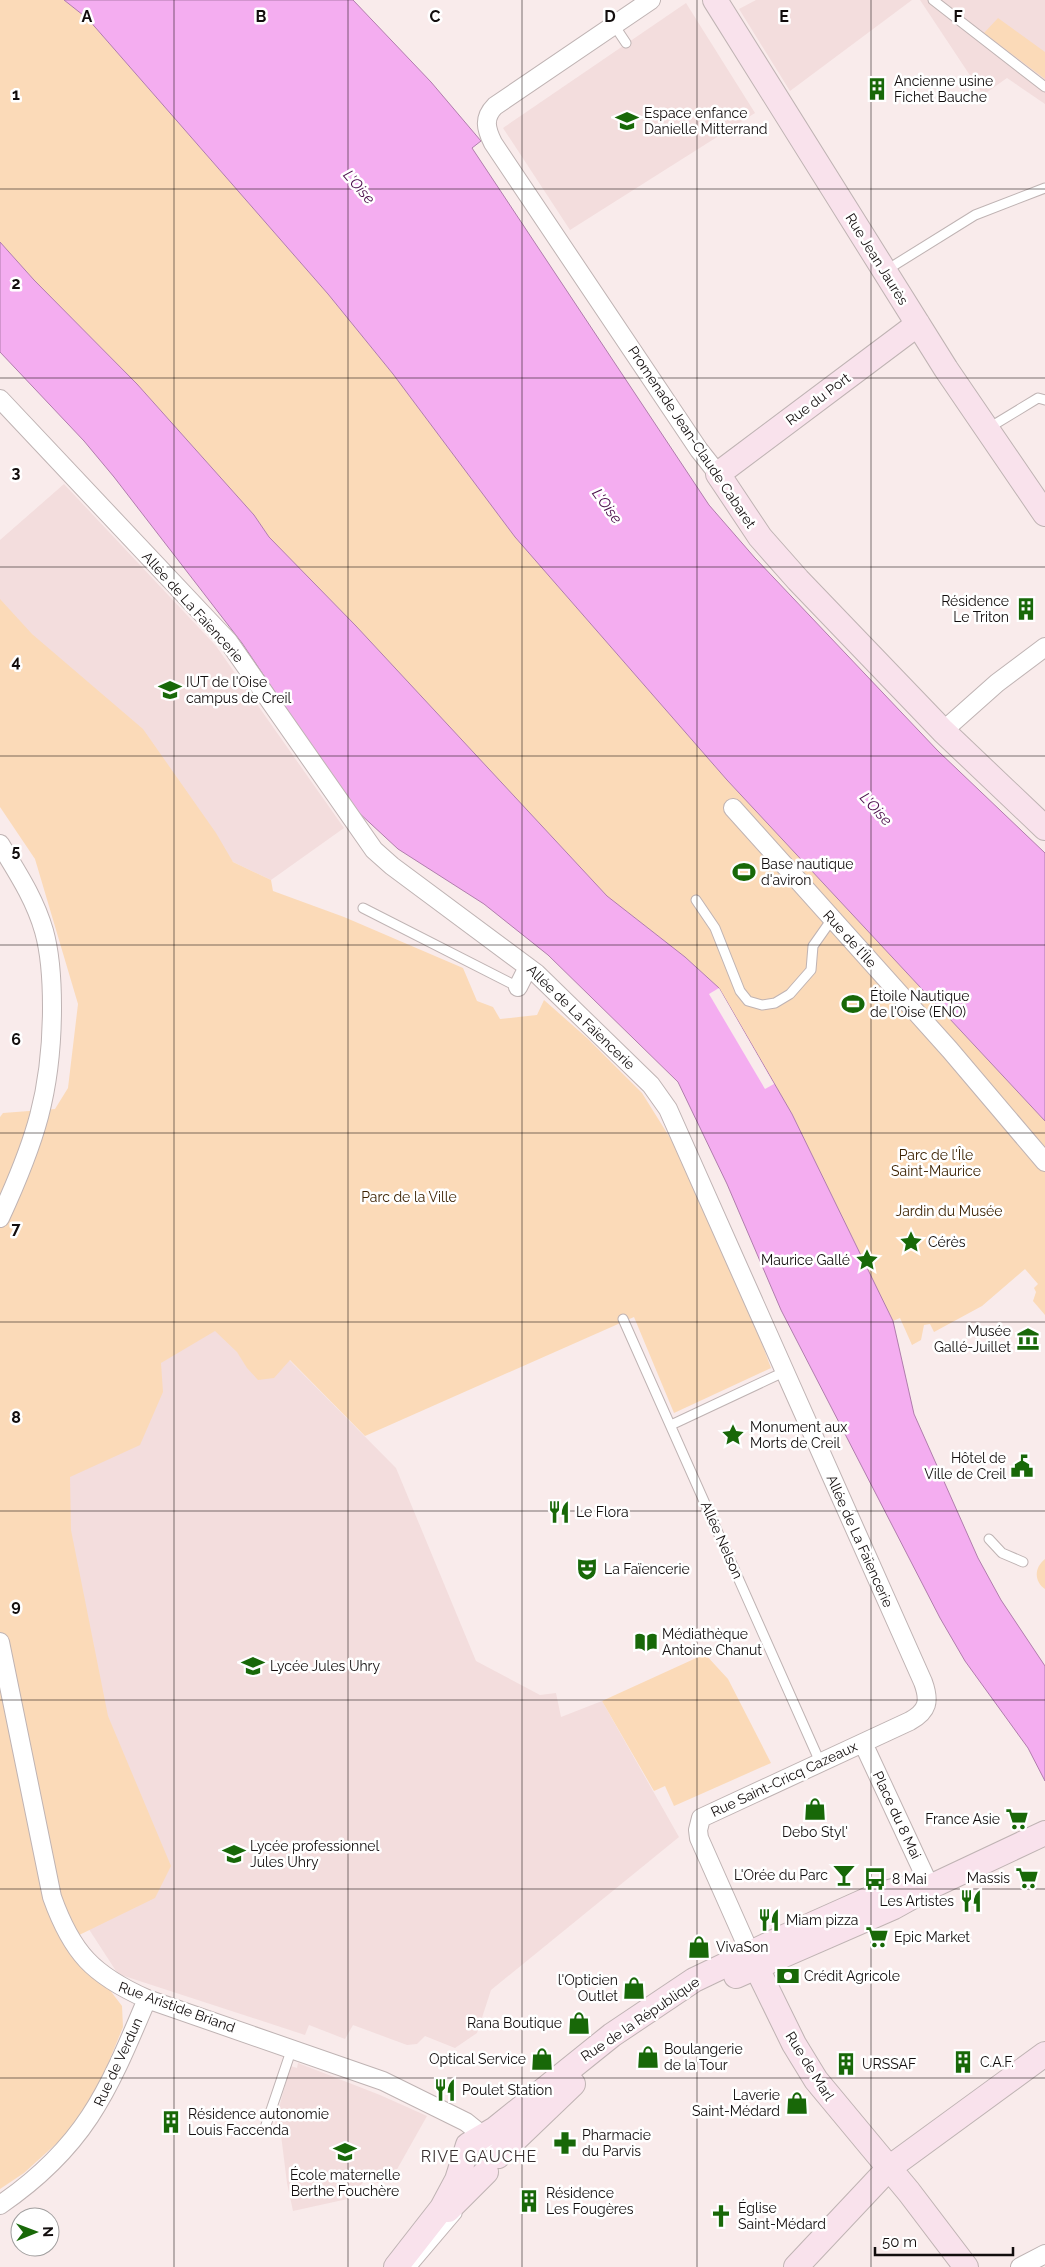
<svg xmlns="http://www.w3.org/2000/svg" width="1045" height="2267" font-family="Raleway,sans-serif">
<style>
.built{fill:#f3dddd}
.green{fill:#fbdab8}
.water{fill:#f4adf0;stroke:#b07dac}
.pier{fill:#f9ebeb}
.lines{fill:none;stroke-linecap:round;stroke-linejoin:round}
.lane-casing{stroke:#bfb3b3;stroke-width:11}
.street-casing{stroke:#bfb3b3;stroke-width:20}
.secondary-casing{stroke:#bfb3b3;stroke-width:26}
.lane{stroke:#fff;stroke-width:9}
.street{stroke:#fff;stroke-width:18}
.secondary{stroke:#f9e2ec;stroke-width:24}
.grid{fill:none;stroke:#120d0d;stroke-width:1;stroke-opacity:0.55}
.labels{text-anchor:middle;stroke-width:5;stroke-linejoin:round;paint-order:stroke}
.poi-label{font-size:14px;fill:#120d0d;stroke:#fff;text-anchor:start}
.street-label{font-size:14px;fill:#120d0d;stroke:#fff}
.park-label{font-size:14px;fill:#3d2303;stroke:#fff}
.water-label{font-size:15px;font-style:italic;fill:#480948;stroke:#fff}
.quarter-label{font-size:16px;letter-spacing:1px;fill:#3a3030;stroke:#fff}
.grid-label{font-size:16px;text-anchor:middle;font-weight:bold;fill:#120d0d;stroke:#fff;stroke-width:5;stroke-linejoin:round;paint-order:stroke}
</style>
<rect width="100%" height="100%" fill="#f9ebeb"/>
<!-- built -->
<path class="built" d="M 756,0 L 912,0 L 790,91 L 739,9 Z
M 920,0 L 1045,0 L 1045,104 L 1007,78 L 983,95 Z
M 686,3 L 755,113 L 570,230 L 503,128 Z
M 64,484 L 216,646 L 344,828 L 271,880 L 233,862 L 0,606 L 0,540 Z
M 214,1284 L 396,1468 L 476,1661 L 540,1695 L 556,1693 L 561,1717 L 602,1701 L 679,1837 L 491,1990 L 477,2033 L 455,2048 L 425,2036 L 417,2044 L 407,2045 L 353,2025 L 345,2039 L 309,2025 L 305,2035 L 118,1974 L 79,1914 L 0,1511 L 0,1410 Z
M 298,2063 L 380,2095 L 427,2116 L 391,2180 L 372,2184 L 366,2178 L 352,2198 L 293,2211 L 287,2183 L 280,2127 L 274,2127 L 290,2066 L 297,2068 Z"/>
<!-- green -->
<path class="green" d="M 0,0 L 64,0 L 88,19 L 328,294 L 393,374 L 515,537 L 727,780 L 1045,1121 L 1045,1315 L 1033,1301 L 1036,1292 L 1034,1288 L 1038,1284 L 1025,1269 L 982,1306 L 934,1332 L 930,1324 L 924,1325 L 921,1340 L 912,1345 L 900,1318 L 893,1321 L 792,1114 L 719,988 L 685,957 L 607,896 L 356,626 L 269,537 L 254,515 L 137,384 L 34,280 L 0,242 Z
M 998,18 L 1045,52 L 1045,79 L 984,33 Z
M 0,599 L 32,634 L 143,729 L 216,833 L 233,862 L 271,880 L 273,891 L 344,917 L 463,968 L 477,1001 L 493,1007 L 500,1019 L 537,1015 L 544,1000 L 587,1038 L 642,1093 L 672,1141 L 731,1260 L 771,1368 L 674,1413 L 634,1317 L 365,1436 L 290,1360 L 274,1378 L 258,1380 L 247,1368 L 237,1352 L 215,1331 L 161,1363 L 163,1392 L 140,1445 L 70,1477 L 71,1530 L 108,1716 L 171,1866 L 155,1898 L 71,1939 L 122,2006 L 123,2027 L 101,2081 L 69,2132 L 24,2173 L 0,2189 L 0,1117 L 3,1113 L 55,1109 L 68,1088 L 78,1004 L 35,859 L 0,807 Z
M 1045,1559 L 1045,1589 C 1034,1581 1034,1568 1045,1559 Z
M 705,1654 L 728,1679 L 771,1763 L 674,1806 L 665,1786 L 654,1791 L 602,1701 Z"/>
<!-- water -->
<path class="water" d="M 64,0 L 353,0 L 431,82 L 481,141 L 472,148 L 709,505 L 755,558 L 938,751 L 1045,853 L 1045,1121 L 727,780 L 515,537 L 393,374 L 328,294 L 88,19 Z
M 0,242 L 34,280 L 137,384 L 254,515 L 269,537 L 356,626 L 607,896 L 685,957 L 719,988 L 792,1114 L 893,1321 L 914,1414 L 978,1558 L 1001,1600 L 1045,1666 L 1045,1781 L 1028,1748 L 965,1661 L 940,1618 L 781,1310 L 727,1184 L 678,1082 L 548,955 L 484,904 L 398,849 L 357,811 L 334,780 L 242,643 L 114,477 L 84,441 L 0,352 Z"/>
<!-- pier -->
<path class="pier" d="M 719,988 L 774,1084 L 765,1089 L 709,994 Z"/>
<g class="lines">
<defs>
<path id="lane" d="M 933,0 L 1045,87
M 614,25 L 626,43
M 885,271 L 975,215 L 1045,188
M 987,429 L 1038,398 L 1045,400
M 696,900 L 715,928 L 740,991 L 748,1001 L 762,1005 L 775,1003 L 790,994 L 811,970 L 813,946 L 832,919
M 363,908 L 518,987
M 623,1319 L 820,1762
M 671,1425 L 786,1371
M 989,1539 L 1002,1553 L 1023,1562
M 265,2128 L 292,2048
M 412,2267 L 457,2214"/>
<path id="street" d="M 651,0 L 495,106 C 483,118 486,129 493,143 L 699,450 L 718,474
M 0,399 L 228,641 L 374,850 L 392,866 L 536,973 L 651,1085 L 668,1109 L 923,1682 C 930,1701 928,1711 910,1721 L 701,1818 L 698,1830 L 699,1838 L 750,1953
M 943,731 L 997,683 L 1045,647
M 733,808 L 950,1050 L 1045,1162
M 0,844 C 17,872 35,899 44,931 C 51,956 52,982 52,1007 C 52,1092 35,1142 0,1218
M 518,987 L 528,967
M 0,1642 L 52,1897 C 72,1953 93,1975 147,1999 L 383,2081 L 466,2122 L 492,2143
M 863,1743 L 930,1887
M 0,2205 C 86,2146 108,2091 147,1999
M 1020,2267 L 1045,2254"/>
<path id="secondary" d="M 715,0 L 946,369 L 1045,514
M 918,324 L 718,474 L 760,537 L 798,580 L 943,731 L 1045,828
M 750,1954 L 794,2044 L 816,2080 L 909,2192 L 966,2267
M 736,1976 L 894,1907 L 930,1887 L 1045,1833
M 498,2156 L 573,2084
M 448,2210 L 486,2172
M 396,2267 L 442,2208 L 457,2180 L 468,2145 L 495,2129 L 612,2035 L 694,1980 L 784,1937 L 878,1895 L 900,1889 L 930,1887
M 796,2267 L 889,2168 L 1045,2054"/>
</defs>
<!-- lane casing -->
<use href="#lane" class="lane-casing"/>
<!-- street casing -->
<use href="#street" class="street-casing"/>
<!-- secondary casing -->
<use href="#secondary" class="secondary-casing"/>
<!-- lane -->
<use href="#lane" class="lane"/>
<!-- street -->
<use href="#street" class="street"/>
<!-- secondary -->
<use href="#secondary" class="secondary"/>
</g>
<!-- grid -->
<path class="grid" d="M 174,0 L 174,2267M 348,0 L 348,2267M 522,0 L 522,2267M 697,0 L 697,2267M 871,0 L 871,2267M 0,189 L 1045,189M 0,378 L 1045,378M 0,567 L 1045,567M 0,756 L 1045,756M 0,945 L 1045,945M 0,1133 L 1045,1133M 0,1322 L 1045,1322M 0,1511 L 1045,1511M 0,1700 L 1045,1700M 0,1889 L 1045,1889M 0,2078 L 1045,2078"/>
<!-- icons -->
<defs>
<symbol id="building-bare" viewBox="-9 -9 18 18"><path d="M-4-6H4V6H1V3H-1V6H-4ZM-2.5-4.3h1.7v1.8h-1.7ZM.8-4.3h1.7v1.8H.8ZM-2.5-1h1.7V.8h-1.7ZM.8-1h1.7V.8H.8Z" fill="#186808" stroke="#fff" stroke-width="2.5" paint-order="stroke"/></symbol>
<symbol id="school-bare" viewBox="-9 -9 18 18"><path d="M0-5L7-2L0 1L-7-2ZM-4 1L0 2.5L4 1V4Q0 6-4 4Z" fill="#186808" stroke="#fff" stroke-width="2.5" paint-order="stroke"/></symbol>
<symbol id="university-bare" viewBox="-9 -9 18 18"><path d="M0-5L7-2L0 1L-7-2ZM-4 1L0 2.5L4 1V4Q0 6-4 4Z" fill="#186808" stroke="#fff" stroke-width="2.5" paint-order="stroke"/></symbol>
<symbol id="stadium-bare" viewBox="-9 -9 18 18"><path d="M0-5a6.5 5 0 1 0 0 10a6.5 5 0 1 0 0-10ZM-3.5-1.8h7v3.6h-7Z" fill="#186808" stroke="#fff" stroke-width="2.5" paint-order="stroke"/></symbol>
<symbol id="sight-bare" viewBox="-9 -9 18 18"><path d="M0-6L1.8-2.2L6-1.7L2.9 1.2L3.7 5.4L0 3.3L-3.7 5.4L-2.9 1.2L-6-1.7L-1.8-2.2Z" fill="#186808" stroke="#fff" stroke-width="2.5" paint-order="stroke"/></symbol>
<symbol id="museum-bare" viewBox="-9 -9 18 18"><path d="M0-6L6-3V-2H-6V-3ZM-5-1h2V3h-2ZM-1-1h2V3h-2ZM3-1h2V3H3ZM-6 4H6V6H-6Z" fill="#186808" stroke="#fff" stroke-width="2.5" paint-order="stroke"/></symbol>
<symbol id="civic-bare" viewBox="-9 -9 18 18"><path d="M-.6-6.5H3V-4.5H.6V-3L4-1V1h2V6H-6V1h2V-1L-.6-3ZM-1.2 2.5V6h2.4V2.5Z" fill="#186808" stroke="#fff" stroke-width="2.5" paint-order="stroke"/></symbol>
<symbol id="restaurant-bare" viewBox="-9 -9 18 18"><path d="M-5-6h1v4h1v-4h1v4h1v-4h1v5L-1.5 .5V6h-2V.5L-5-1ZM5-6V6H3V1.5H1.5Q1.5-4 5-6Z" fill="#186808" stroke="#fff" stroke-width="2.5" paint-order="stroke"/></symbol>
<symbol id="theatre-bare" viewBox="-9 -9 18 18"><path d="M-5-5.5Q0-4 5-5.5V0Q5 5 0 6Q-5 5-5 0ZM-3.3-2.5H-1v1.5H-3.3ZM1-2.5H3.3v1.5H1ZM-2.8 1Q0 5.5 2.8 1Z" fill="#186808" stroke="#fff" stroke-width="2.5" paint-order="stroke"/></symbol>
<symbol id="library-bare" viewBox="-9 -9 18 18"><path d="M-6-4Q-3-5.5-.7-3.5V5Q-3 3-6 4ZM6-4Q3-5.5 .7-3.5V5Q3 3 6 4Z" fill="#186808" stroke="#fff" stroke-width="2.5" paint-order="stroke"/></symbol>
<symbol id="shop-bare" viewBox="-9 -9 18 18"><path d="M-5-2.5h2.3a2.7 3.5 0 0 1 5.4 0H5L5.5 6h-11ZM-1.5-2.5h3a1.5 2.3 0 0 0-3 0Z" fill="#186808" stroke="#fff" stroke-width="2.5" paint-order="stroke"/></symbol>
<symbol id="supermarket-bare" viewBox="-9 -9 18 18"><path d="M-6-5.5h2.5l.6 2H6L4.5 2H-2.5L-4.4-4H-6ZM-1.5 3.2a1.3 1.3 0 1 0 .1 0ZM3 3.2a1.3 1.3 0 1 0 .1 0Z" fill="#186808" stroke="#fff" stroke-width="2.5" paint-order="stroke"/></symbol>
<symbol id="bar-bare" viewBox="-9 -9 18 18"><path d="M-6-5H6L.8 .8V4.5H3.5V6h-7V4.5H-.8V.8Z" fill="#186808" stroke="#fff" stroke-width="2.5" paint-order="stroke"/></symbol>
<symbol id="bus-bare" viewBox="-9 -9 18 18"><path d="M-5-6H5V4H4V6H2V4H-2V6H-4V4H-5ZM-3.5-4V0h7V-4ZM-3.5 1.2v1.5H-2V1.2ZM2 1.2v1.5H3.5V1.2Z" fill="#186808" stroke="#fff" stroke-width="2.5" paint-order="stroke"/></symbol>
<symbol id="bank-bare" viewBox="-9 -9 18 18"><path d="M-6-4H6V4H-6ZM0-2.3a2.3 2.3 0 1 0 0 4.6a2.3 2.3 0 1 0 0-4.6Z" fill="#186808" stroke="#fff" stroke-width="2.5" paint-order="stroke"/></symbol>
<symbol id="pharmacy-bare" viewBox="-9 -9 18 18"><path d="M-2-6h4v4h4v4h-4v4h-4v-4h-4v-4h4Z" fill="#186808" stroke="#fff" stroke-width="2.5" paint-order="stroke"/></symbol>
<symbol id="church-bare" viewBox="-9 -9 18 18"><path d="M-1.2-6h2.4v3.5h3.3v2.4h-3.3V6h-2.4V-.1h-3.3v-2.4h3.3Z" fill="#186808" stroke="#fff" stroke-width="2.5" paint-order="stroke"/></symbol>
</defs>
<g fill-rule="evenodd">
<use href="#building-bare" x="861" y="73" width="32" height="32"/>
<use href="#school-bare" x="611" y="105" width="32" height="32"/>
<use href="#building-bare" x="1010" y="593" width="32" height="32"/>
<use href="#university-bare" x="154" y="674" width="32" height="32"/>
<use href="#stadium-bare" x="728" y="856" width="32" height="32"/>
<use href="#stadium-bare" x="837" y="988" width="32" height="32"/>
<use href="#sight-bare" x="895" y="1226" width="32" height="32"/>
<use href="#sight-bare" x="851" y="1244" width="32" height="32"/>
<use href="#museum-bare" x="1012" y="1323" width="32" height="32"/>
<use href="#sight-bare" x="717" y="1419" width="32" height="32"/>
<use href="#civic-bare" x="1006" y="1450" width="32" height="32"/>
<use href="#restaurant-bare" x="543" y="1496" width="32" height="32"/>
<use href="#theatre-bare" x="571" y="1553" width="32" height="32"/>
<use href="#library-bare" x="630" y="1626" width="32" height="32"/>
<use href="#school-bare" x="237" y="1650" width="32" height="32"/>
<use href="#shop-bare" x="799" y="1793" width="32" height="32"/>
<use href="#supermarket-bare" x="1001" y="1803" width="32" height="32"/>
<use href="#school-bare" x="218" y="1838" width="32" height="32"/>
<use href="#bar-bare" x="828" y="1859" width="32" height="32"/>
<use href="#supermarket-bare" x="1011" y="1862" width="32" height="32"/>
<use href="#bus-bare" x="859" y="1863" width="32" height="32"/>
<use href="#restaurant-bare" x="955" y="1885" width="32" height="32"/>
<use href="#restaurant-bare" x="753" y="1904" width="32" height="32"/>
<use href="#supermarket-bare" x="861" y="1921" width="32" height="32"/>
<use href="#shop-bare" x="683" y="1931" width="32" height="32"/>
<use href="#bank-bare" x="772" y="1960" width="32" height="32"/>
<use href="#shop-bare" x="618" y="1972" width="32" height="32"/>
<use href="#shop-bare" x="563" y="2007" width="32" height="32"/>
<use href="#shop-bare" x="632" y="2041" width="32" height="32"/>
<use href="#shop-bare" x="526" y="2043" width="32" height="32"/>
<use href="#building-bare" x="947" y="2046" width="32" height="32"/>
<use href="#building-bare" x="830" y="2048" width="32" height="32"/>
<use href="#restaurant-bare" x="429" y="2074" width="32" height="32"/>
<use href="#shop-bare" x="781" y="2087" width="32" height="32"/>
<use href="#building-bare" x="155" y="2106" width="32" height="32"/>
<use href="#pharmacy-bare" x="549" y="2127" width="32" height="32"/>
<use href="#school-bare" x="329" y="2136" width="32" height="32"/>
<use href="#building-bare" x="513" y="2185" width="32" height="32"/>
<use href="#church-bare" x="705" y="2200" width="32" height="32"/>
</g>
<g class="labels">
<!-- poi labels -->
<g class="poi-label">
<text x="894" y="86">Ancienne usine<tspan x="894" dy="16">Fichet Bauche</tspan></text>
<text x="644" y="118">Espace enfance<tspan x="644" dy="16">Danielle Mitterrand</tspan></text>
<text x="1009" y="606" text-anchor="end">Résidence<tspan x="1009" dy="16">Le Triton</tspan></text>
<text x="186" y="687">IUT de l'Oise<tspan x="186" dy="16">campus de Creil</tspan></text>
<text x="761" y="869">Base nautique<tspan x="761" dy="16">d'aviron</tspan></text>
<text x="870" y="1001">Étoile Nautique<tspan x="870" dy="16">de l'Oise (ENO)</tspan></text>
<text x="928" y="1247">Cérès</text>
<text x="850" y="1265" text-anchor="end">Maurice Gallé</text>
<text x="1011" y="1336" text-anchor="end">Musée<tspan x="1011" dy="16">Gallé-Juillet</tspan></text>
<text x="750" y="1432">Monument aux<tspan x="750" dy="16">Morts de Creil</tspan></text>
<text x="1006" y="1463" text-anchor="end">Hôtel de<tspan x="1006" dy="16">Ville de Creil</tspan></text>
<text x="576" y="1517">Le Flora</text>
<text x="604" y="1574">La Faïencerie</text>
<text x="662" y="1639">Médiathèque<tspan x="662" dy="16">Antoine Chanut</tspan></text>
<text x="270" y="1671">Lycée Jules Uhry</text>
<text x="1000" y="1824" text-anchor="end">France Asie</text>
<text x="815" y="1837" text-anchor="middle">Debo Styl'</text>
<text x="250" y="1851">Lycée professionnel<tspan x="250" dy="16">Jules Uhry</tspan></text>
<text x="828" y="1880" text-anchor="end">L'Orée du Parc</text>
<text x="1010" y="1883" text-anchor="end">Massis</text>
<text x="892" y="1884">8 Mai</text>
<text x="954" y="1906" text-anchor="end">Les Artistes</text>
<text x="786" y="1925">Miam pizza</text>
<text x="894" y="1942">Epic Market</text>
<text x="716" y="1952">VivaSon</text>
<text x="804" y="1981">Crédit Agricole</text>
<text x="618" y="1985" text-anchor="end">l'Opticien<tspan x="618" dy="16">Outlet</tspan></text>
<text x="562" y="2028" text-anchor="end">Rana Boutique</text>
<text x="664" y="2054">Boulangerie<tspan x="664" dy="16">de la Tour</tspan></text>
<text x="526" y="2064" text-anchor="end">Optical Service</text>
<text x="980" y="2067">C.A.F.</text>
<text x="862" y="2069">URSSAF</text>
<text x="462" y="2095">Poulet Station</text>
<text x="780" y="2100" text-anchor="end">Laverie<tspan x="780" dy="16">Saint-Médard</tspan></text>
<text x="188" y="2119">Résidence autonomie<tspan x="188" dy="16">Louis Faccenda</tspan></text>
<text x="582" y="2140">Pharmacie<tspan x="582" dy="16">du Parvis</tspan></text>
<text x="345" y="2180" text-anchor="middle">École maternelle<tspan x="345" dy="16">Berthe Fouchère</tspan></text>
<text x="546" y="2198">Résidence<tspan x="546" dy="16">Les Fougères</tspan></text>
<text x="738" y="2213">Église<tspan x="738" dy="16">Saint-Médard</tspan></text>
</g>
<!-- street labels -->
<g class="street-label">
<text transform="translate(877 259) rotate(58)" y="5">Rue Jean Jaurès</text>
<text transform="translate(818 399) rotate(-37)" y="5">Rue du Port</text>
<text transform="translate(692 437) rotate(56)" y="5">Promenade Jean-Claude Cabaret</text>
<text transform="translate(193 607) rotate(48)" y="5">Allée de La Faïencerie</text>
<text transform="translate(850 939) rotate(48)" y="5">Rue de l'Île</text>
<text transform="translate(581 1017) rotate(44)" y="5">Allée de La Faïencerie</text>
<text transform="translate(722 1540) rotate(66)" y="5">Allée Nelson</text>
<text transform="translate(860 1541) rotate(66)" y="5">Allée de La Faïencerie</text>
<text transform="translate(784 1779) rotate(-25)" y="5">Rue Saint-Cricq Cazeaux</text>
<text transform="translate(897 1815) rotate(65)" y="5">Place du 8 Mai</text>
<text transform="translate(177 2007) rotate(20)" y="5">Rue Aristide Briand</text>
<text transform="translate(640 2019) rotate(-34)" y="5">Rue de la République</text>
<text transform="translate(118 2062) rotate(-65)" y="5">Rue de Verdun</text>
<text transform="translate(810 2066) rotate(58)" y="5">Rue de Marl</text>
</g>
<!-- park labels -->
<g class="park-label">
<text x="936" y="1160">Parc de l'Île<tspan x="936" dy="16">Saint-Maurice</tspan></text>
<text x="409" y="1202">Parc de la Ville</text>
<text x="949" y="1216">Jardin du Musée</text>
</g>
<!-- water labels -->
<g class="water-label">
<text transform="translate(359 187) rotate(49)" y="5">L'Oise</text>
<text transform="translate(607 506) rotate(54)" y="5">L'Oise</text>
<text transform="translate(876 809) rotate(47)" y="5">L'Oise</text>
</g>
<!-- quarter labels -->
<g class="quarter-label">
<text x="479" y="2162">RIVE GAUCHE</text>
</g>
</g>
<g class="grid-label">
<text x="87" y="22">A</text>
<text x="261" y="22">B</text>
<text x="435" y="22">C</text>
<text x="610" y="22">D</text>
<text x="784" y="22">E</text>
<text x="958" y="22">F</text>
<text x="16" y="100">1</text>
<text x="16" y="289">2</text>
<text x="16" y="478">3</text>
<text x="16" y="667">4</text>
<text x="16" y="856">5</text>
<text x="16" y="1045">6</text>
<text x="16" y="1234">7</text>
<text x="16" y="1423">8</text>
<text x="16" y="1611">9</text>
</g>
<!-- north arrow -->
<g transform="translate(35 2232) rotate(89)"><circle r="24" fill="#ffffff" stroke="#a09e9e"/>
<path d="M0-4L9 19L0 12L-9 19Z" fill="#186808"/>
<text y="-8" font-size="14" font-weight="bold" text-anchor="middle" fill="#120d0d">N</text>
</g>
<!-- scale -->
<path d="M875 2247v8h138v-8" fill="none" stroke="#120d0d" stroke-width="2.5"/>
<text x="882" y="2247" font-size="15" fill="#120d0d" stroke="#ffffff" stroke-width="4" paint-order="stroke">50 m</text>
</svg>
